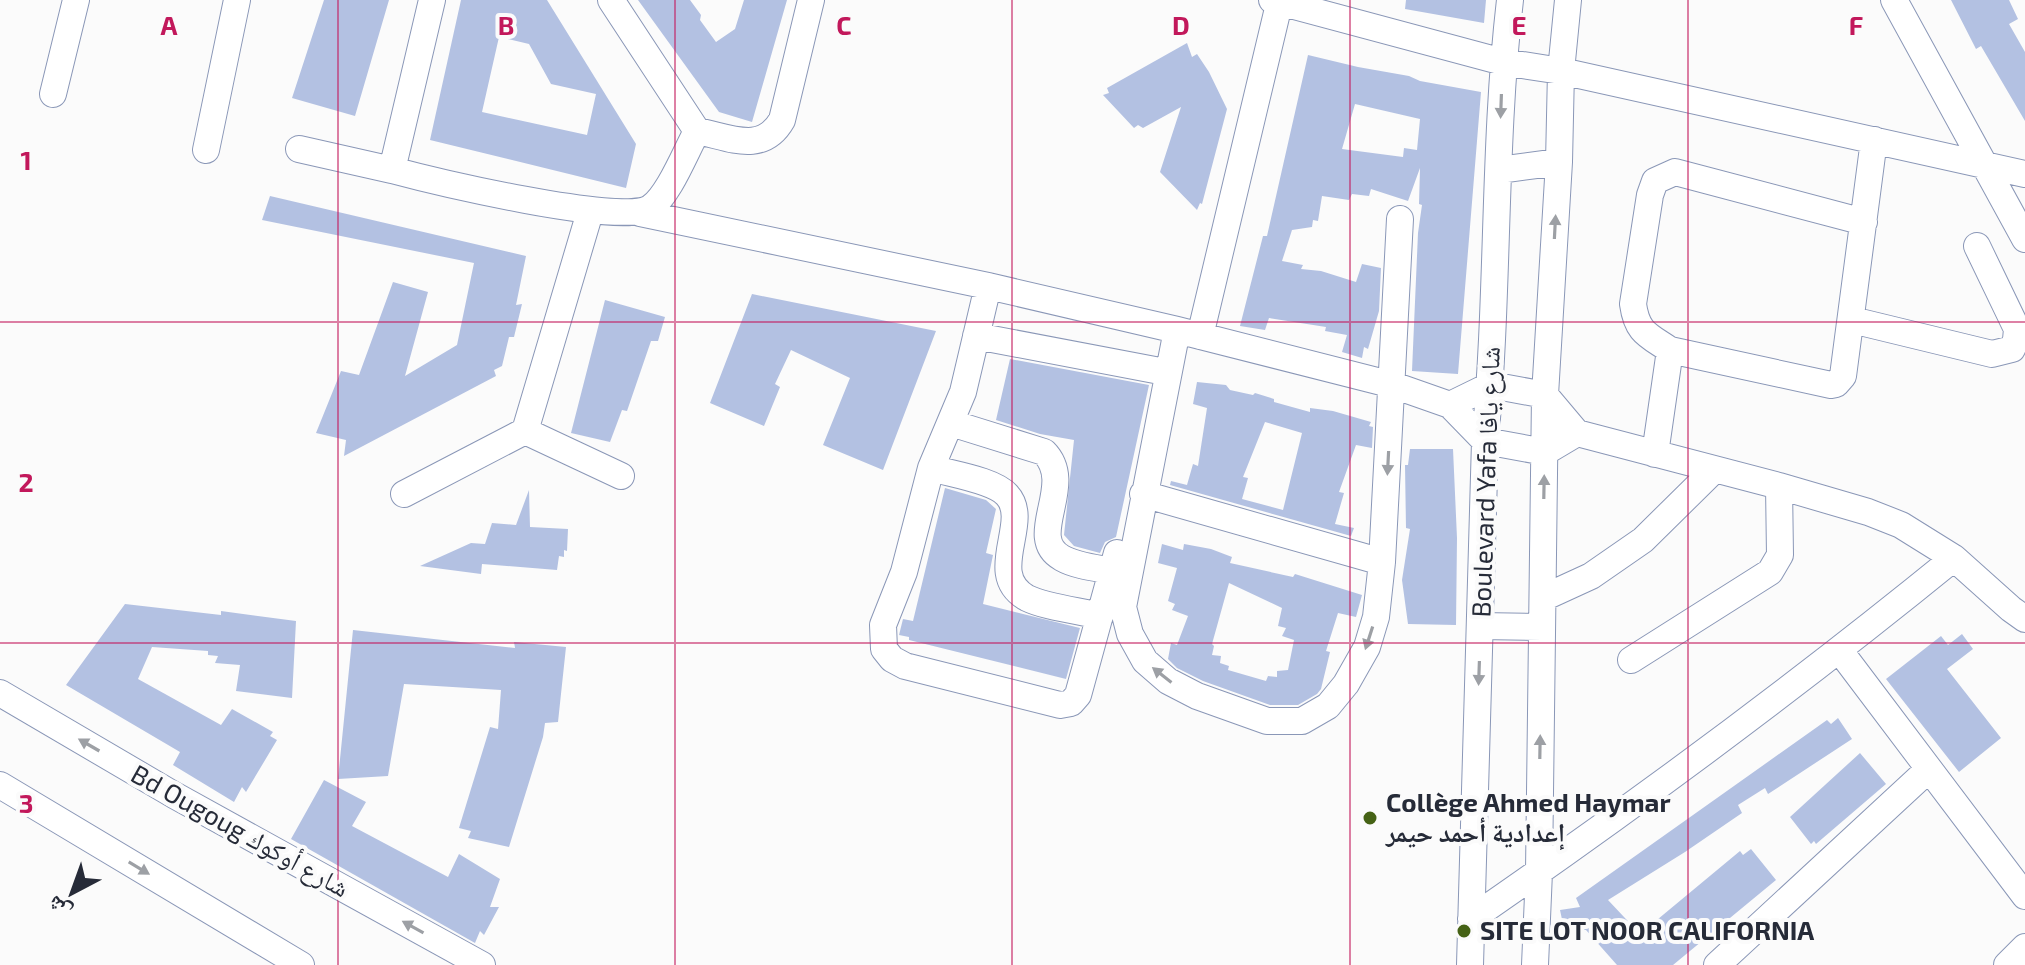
<svg xmlns="http://www.w3.org/2000/svg" width="2025" height="965" font-family="'Exo 2','Noto Naskh Arabic',sans-serif">
<style>
.building{fill:#b3c1e2;fill-rule:evenodd}
.lines{fill:none;stroke-linecap:round;stroke-linejoin:round}
.minor-casing{stroke:#8a97b7;stroke-width:28}
.minor{stroke:#fff;stroke-width:26}
.oneway{fill:#9da0a5}
.grid{fill:none;stroke:#c2185b;stroke-width:2;stroke-opacity:0.55}
.poi-dot{fill:#456215;stroke:#fbfbfb;stroke-width:3}
.labels{text-anchor:middle;stroke-width:8;stroke-linejoin:round;paint-order:stroke}
.street-label{font-size:26px;fill:#262b38;stroke:#fbfbfb}
.poi-label{font-size:26px;font-weight:bold;fill:#262b38;stroke:#fbfbfb;text-anchor:start}
.grid-label{font-size:26px;text-anchor:middle;font-weight:bold;fill:#c2185b;stroke:#fbfbfb;stroke-width:8;stroke-linejoin:round;paint-order:stroke}
</style>
<rect width="100%" height="100%" fill="#fbfbfb"/>
<!-- building -->
<path class="building" d="M 324,0 L 389,0 L 355,116 L 292,98 Z
M 461,0 L 547,0 L 636,144 L 626,188 L 430,140 ZM 499,37 L 529,44 L 551,84 L 596,94 L 587,135 L 482,112 Z
M 638,0 L 690,0 L 701,15 L 700,20 L 716,42 L 735,29 L 744,0 L 787,0 L 752,122 L 719,112 Z
M 1406,0 L 1486,0 L 1484,23 L 1405,9 Z
M 1951,0 L 2009,0 L 2018,19 L 2009,24 L 2025,52 L 2025,121 L 1981,46 L 1976,49 Z
M 1187,43 L 1192,57 L 1197,54 L 1209,72 L 1227,109 L 1202,204 L 1200,203 L 1197,210 L 1160,172 L 1181,107 L 1143,128 L 1138,125 L 1134,128 L 1103,95 L 1109,93 L 1107,88 Z
M 1308,55 L 1358,67 L 1409,76 L 1420,81 L 1481,92 L 1458,374 L 1412,371 L 1418,233 L 1422,205 L 1419,204 L 1420,168 L 1408,201 L 1371,189 L 1369,196 L 1352,194 L 1349,200 L 1322,196 L 1318,221 L 1313,220 L 1312,227 L 1292,230 L 1282,261 L 1303,265 L 1301,269 L 1321,271 L 1356,282 L 1362,264 L 1381,268 L 1379,311 L 1368,349 L 1364,347 L 1362,358 L 1342,352 L 1347,335 L 1325,331 L 1326,327 L 1269,318 L 1265,330 L 1240,326 L 1263,236 L 1267,236 ZM 1355,104 L 1420,119 L 1417,150 L 1404,148 L 1403,157 L 1342,149 Z
M 270,196 L 526,256 L 516,305 L 522,304 L 514,337 L 509,337 L 502,366 L 494,370 L 496,376 L 344,456 L 346,440 L 316,433 L 341,371 L 359,375 L 393,282 L 428,292 L 405,376 L 457,345 L 474,263 L 262,220 Z
M 752,294 L 936,331 L 883,470 L 823,445 L 850,378 L 791,350 L 775,384 L 780,387 L 764,426 L 710,403 Z
M 605,300 L 665,317 L 658,341 L 651,341 L 627,411 L 622,410 L 610,442 L 571,433 Z
M 1010,359 L 1149,385 L 1116,537 L 1105,542 L 1100,553 L 1074,546 L 1064,535 L 1074,440 L 1040,434 L 996,420 Z
M 1197,382 L 1226,385 L 1230,390 L 1253,395 L 1255,393 L 1274,399 L 1274,402 L 1310,412 L 1310,408 L 1333,411 L 1371,422 L 1369,426 L 1373,427 L 1372,448 L 1356,445 L 1339,492 L 1344,493 L 1335,524 L 1354,528 L 1351,536 L 1170,485 L 1171,481 L 1187,485 L 1193,464 L 1198,466 L 1207,408 L 1193,404 ZM 1265,422 L 1302,433 L 1283,510 L 1242,499 L 1248,478 L 1243,477 Z
M 1410,449 L 1453,449 L 1457,538 L 1456,625 L 1408,624 L 1402,580 L 1410,529 L 1406,528 L 1405,465 L 1408,465 Z
M 945,488 L 986,500 L 996,509 L 986,553 L 993,555 L 983,604 L 1080,628 L 1066,679 L 909,640 L 909,637 L 899,635 L 903,619 L 913,621 Z
M 529,490 L 530,527 L 568,529 L 567,551 L 564,550 L 564,557 L 559,556 L 557,570 L 482,564 L 481,574 L 420,566 L 471,543 L 485,544 L 492,523 L 516,525 Z
M 1162,544 L 1183,550 L 1184,544 L 1211,549 L 1232,557 L 1230,563 L 1293,577 L 1295,574 L 1362,595 L 1356,617 L 1338,613 L 1326,651 L 1330,652 L 1321,689 L 1317,694 L 1298,705 L 1270,705 L 1203,681 L 1177,668 L 1168,659 L 1171,643 L 1177,645 L 1188,616 L 1172,610 L 1175,604 L 1168,601 L 1177,568 L 1158,563 ZM 1229,583 L 1282,608 L 1278,626 L 1286,628 L 1282,636 L 1294,640 L 1288,670 L 1277,671 L 1277,677 L 1268,676 L 1266,681 L 1228,670 L 1229,666 L 1220,663 L 1221,656 L 1212,655 L 1214,646 L 1212,644 Z
M 125,604 L 221,615 L 221,611 L 296,621 L 292,698 L 236,691 L 240,665 L 215,663 L 218,656 L 208,655 L 208,651 L 152,647 L 138,679 L 221,725 L 232,709 L 273,732 L 270,736 L 277,740 L 246,792 L 242,787 L 234,802 L 173,765 L 180,752 L 66,685 Z
M 353,630 L 515,648 L 514,642 L 566,647 L 558,722 L 545,723 L 543,737 L 509,847 L 468,838 L 471,831 L 459,828 L 490,727 L 498,729 L 501,690 L 404,684 L 388,776 L 338,779 Z
M 1962,634 L 1973,649 L 1947,669 L 2001,738 L 1959,772 L 1886,679 L 1941,636 L 1948,645 Z
M 1838,718 L 1852,739 L 1768,794 L 1765,788 L 1738,805 L 1742,813 L 1685,852 L 1608,900 L 1640,934 L 1740,851 L 1743,855 L 1751,849 L 1776,880 L 1673,965 L 1617,965 L 1586,930 L 1564,929 L 1560,910 L 1580,907 L 1576,898 L 1827,720 L 1831,724 Z
M 1860,753 L 1886,784 L 1816,844 L 1814,841 L 1811,844 L 1790,817 Z
M 324,780 L 366,802 L 352,826 L 448,877 L 459,854 L 500,879 L 490,907 L 499,907 L 484,935 L 480,931 L 475,943 L 291,839 Z"/>
<g class="lines">
<defs>
<path id="minor" d="M 432,0 L 392,170 C 433,181 621,226 650,208 C 668,197 686,151 697,131 L 611,0
M 1272,0 L 1503,62 L 1561,71 L 2025,174
M 1894,0 L 2025,239
M 53,94 L 76,0
M 697,131 C 729,137 762,155 782,120 L 811,0
M 299,149 L 392,170
M 206,150 L 237,0
M 1499,170 L 1559,162
M 590,212 L 525,431 L 621,476
M 640,213 L 988,286 L 1177,330 L 1393,385 L 1450,405 L 1485,441 L 1545,452 L 1577,433
M 988,286 L 963,392 L 931,468 L 904,572 L 883,625 L 884,649 L 892,659 L 905,666 L 1060,705 L 1071,703 L 1078,695 L 1117,553
M 1852,320 L 1992,354 L 2012,349 L 2016,340 L 2017,329 L 1977,246
M 1177,330 L 1123,607 L 1130,634 L 1145,661 L 1168,681 L 1197,696 L 1267,721 L 1302,721 L 1328,706 L 1346,684 L 1367,647 L 1376,617 L 1382,562 L 1400,219
M 976,336 L 1160,371
M 1200,336 L 1280,0
M 1670,350 C 1648,335 1637,333 1633,304 L 1650,195 L 1655,181 L 1675,172 L 1864,222
M 1450,405 L 1491,385 L 1545,395 L 1577,433 L 1779,486 L 1868,512 L 1901,525 L 1954,558 C 1798,685 1636,805 1471,919
M 951,423 L 1044,452 C 1077,485 1024,537 1062,558 C 1076,566 1097,568 1112,571
M 1655,454 L 1670,350 L 1831,385 L 1836,384 L 1843,376 L 1874,140
M 931,468 C 950,474 994,480 1007,495 C 1032,522 984,574 1027,598 C 1045,607 1080,611 1100,616
M 404,494 L 525,431
M 1143,494 L 1382,562
M 1954,558 L 2011,609 L 2025,619
M 1543,598 L 1591,576 L 1643,540 L 1714,470
M 1480,626 L 1542,627
M 1840,651 L 2025,896
M 1631,660 L 1770,572 L 1780,555 L 1779,486
M 0,693 L 174,795 L 482,965
M 0,785 L 301,965
M 1470,965 L 1485,441 C 1499,294 1493,146 1510,0
M 1535,965 L 1539,872 L 1545,395 L 1559,162 L 1561,71 L 1568,0
M 1717,965 L 1929,769
M 2007,965 L 2025,947"/>
</defs>
<!-- minor casing -->
<use href="#minor" class="minor-casing"/>
<!-- minor -->
<use href="#minor" class="minor"/>
</g>
<!-- one-way arrows -->
<defs><path id="oneway-solid" d="M-6-.8H1V-3.2L6.5 0L1 3.2V.8H-6Z" transform="scale(2)"/></defs>
<g class="oneway">
<use href="#oneway-solid" transform="translate(1501 106) rotate(92)"/>
<use href="#oneway-solid" transform="translate(1555 227) rotate(-87)"/>
<use href="#oneway-solid" transform="translate(1388 463) rotate(93)"/>
<use href="#oneway-solid" transform="translate(1544 487) rotate(-89)"/>
<use href="#oneway-solid" transform="translate(1369 638) rotate(108)"/>
<use href="#oneway-solid" transform="translate(1479 673) rotate(92)"/>
<use href="#oneway-solid" transform="translate(1162 675) rotate(-142)"/>
<use href="#oneway-solid" transform="translate(89 745) rotate(-150)"/>
<use href="#oneway-solid" transform="translate(1540 747) rotate(-89)"/>
<use href="#oneway-solid" transform="translate(139 868) rotate(31)"/>
<use href="#oneway-solid" transform="translate(413 927) rotate(-151)"/>
</g>
<!-- grid -->
<path class="grid" d="M 338,0 L 338,965M 675,0 L 675,965M 1012,0 L 1012,965M 1350,0 L 1350,965M 1688,0 L 1688,965M 0,322 L 2025,322M 0,643 L 2025,643"/>
<!-- markers -->
<g class="poi-dot">
<circle cx="1370" cy="818" r="8"/>
<circle cx="1464" cy="931" r="8"/>
</g>
<g class="labels">
<!-- street labels -->
<g class="street-label">
<text transform="translate(1486 482) rotate(-88)" y="9">Boulevard Yafa شارع يافا</text>
<text transform="translate(240 831) rotate(29)" y="9">Bd Ougoug شارع أوكوك</text>
</g>
<!-- poi labels -->
<g class="poi-label">
<text x="1386" y="812">Collège Ahmed Haymar<tspan x="1386" dy="30">إعدادية أحمد حيمر</tspan></text>
<text x="1480" y="940">SITE LOT NOOR CALIFORNIA</text>
</g>
</g>
<g class="grid-label">
<text x="169" y="35">A</text>
<text x="506" y="35">B</text>
<text x="844" y="35">C</text>
<text x="1181" y="35">D</text>
<text x="1519" y="35">E</text>
<text x="1856" y="35">F</text>
<text x="26" y="170">1</text>
<text x="26" y="492">2</text>
<text x="26" y="813">3</text>
</g>
<!-- north arrow -->
<g transform="translate(72 893) rotate(221)" stroke="#fbfbfb" stroke-width="6" paint-order="stroke">
<path d="M0-6L14 30L0 20L-14 30Z" fill="#262b38"/>
<text y="-12" font-size="22" font-weight="bold" text-anchor="middle" fill="#262b38">ش</text>
</g>
</svg>
